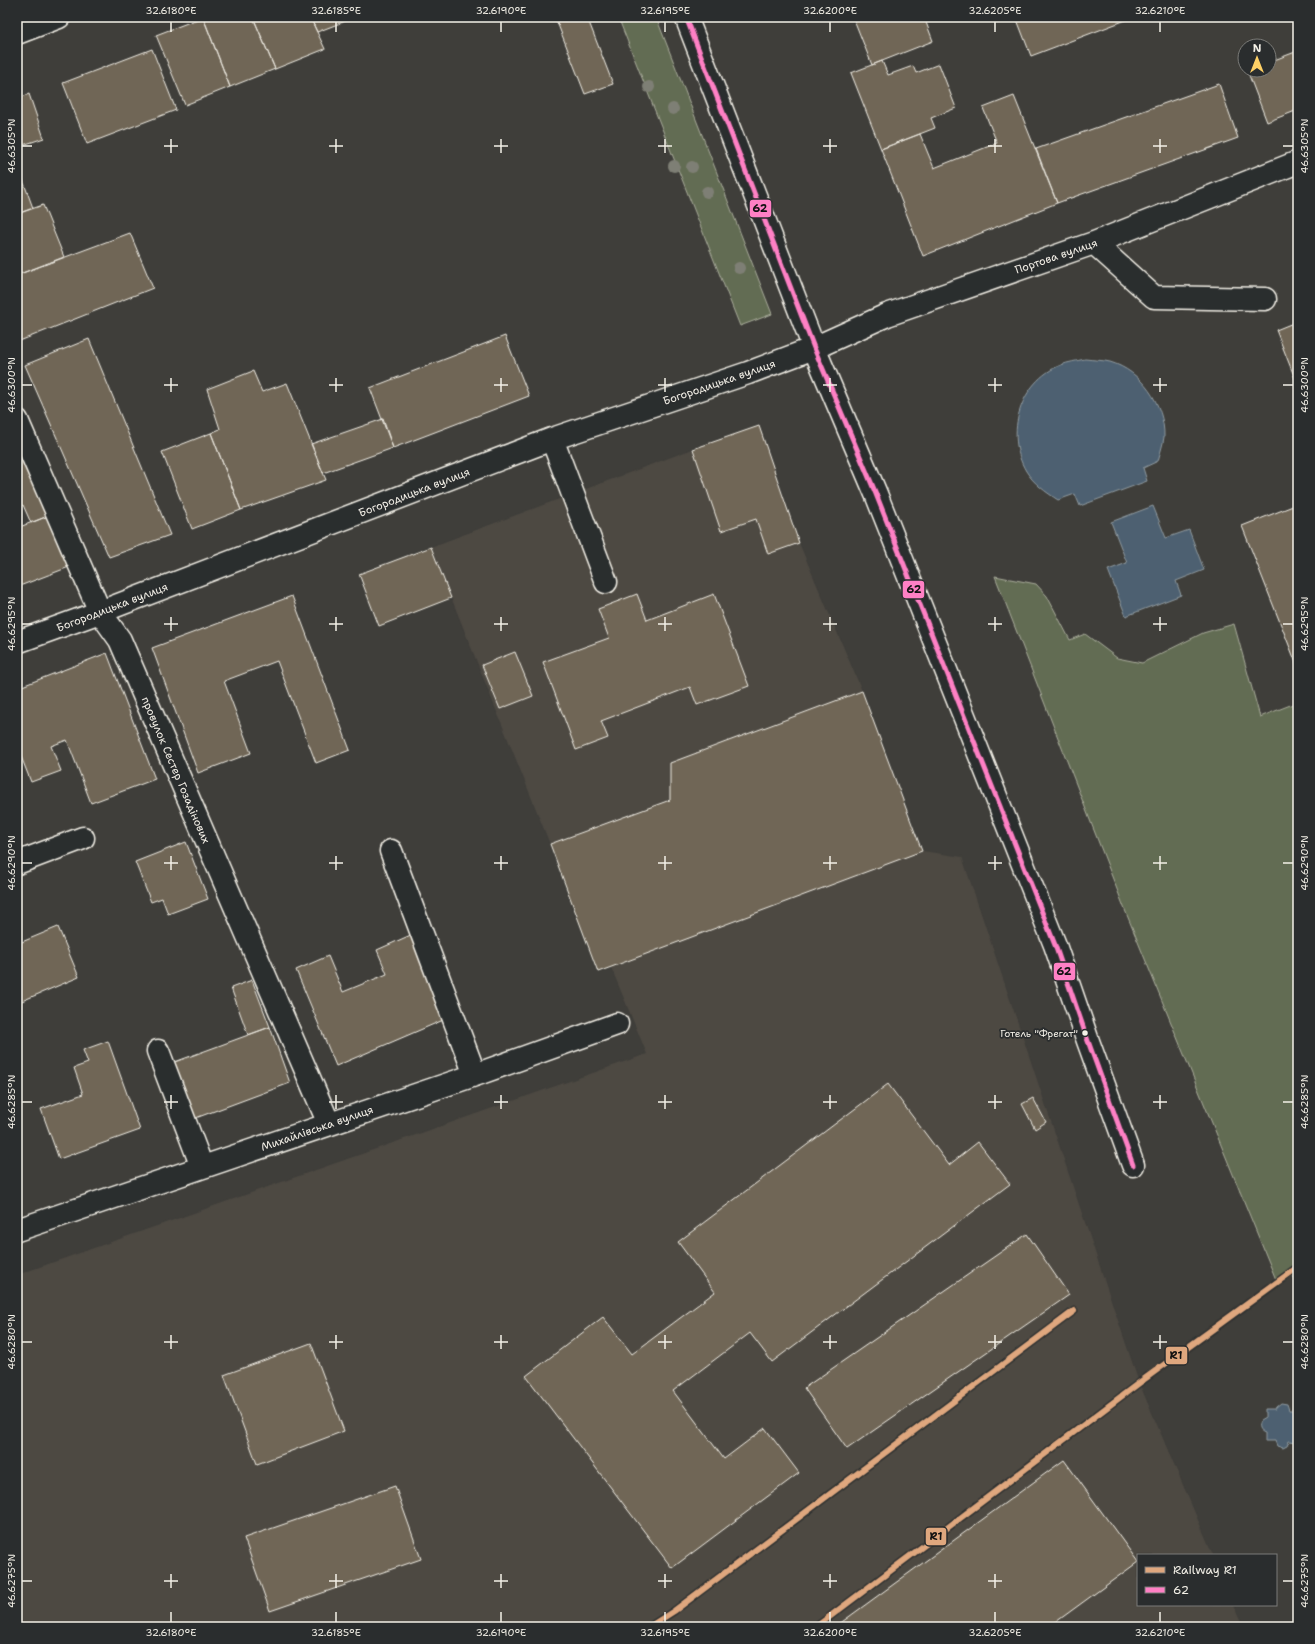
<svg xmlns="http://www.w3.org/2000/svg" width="1315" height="1644" font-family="'Shantell Sans',sans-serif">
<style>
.built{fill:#4e4a43}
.green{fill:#626c52;stroke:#abae9d}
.water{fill:#4e6171;stroke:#909ba1}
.building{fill:#706657;stroke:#f4f1e8}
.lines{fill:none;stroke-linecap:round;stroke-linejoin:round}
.minor-casing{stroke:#f4f1e8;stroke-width:25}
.minor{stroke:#2a2d2e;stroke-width:22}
.bus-1-casing{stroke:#2a2d2e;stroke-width:8}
.bus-1{stroke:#ff80c5;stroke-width:5}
.rail-1-casing{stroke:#2a2d2e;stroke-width:9}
.rail-1{stroke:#dfa77e;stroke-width:6}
.tree{fill:#7e7f74}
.ticks{fill:none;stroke:#f4f1e8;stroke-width:1.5}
.bus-dot{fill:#f4f1e8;stroke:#2a2d2e;stroke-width:1.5}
.labels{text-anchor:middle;stroke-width:3.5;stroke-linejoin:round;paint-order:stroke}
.bus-label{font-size:10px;fill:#f4f1e8;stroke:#2a2d2e;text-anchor:end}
.street-label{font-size:11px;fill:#f4f1e8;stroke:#2a2d2e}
.line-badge{stroke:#2a2d2e;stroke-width:1.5}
.pale-badge-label{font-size:11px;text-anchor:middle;font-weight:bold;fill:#111}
.neatline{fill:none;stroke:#f4f1e8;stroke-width:1.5}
.ticks-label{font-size:10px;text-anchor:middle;fill:#f4f1e8}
</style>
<rect width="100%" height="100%" fill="#3f3e3a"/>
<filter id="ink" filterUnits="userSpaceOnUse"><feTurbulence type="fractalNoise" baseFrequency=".025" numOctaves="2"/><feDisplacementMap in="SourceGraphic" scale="8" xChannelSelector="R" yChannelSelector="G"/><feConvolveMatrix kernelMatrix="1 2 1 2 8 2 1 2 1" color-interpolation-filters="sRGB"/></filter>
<g filter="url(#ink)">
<!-- built -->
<path class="built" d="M 759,426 L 799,543 L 862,691 L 670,763 L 670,800 L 550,844 L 431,547 L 693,449 Z
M 922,851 L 962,857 L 1139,1383 L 1213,1555 L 1138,1555 L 1138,1605 L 1234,1605 L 1244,1627 L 17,1627 L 17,1275 L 647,1054 L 611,967 Z"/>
<!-- green -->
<path class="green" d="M 618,17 L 656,17 L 772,314 L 740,326 Z
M 995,576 L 1036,584 L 1047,596 L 1070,640 L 1085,634 L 1117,658 L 1142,663 L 1203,633 L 1234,624 L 1260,717 L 1298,702 L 1298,1284 L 1290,1273 L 1277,1282 L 1127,915 Z"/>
<!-- water -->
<path class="water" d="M 1085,359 C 1093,360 1102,360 1110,362 C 1141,371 1165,404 1164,437 C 1163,445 1160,453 1158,461 L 1143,468 L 1147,481 L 1080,506 L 1075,494 L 1058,500 C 1046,492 1034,484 1026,471 C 1004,434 1020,381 1061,365 C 1068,362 1077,361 1085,359 Z
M 1153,506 L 1166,538 L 1189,530 L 1204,570 L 1176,581 L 1181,595 L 1126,616 L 1108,570 L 1127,563 L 1111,522 Z
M 1281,1403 L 1287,1404 L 1289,1410 L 1298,1410 L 1298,1442 L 1289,1441 L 1287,1446 L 1283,1448 L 1277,1446 L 1275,1441 L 1265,1441 L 1265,1433 C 1259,1431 1257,1426 1260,1421 L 1265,1418 L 1265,1409 L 1275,1409 L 1276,1407 Z"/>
<!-- building -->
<path class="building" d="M 203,17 L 230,87 L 185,105 L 156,35 Z
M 203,17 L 253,17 L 275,69 L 230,87 Z
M 253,17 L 310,17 L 325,49 L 275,69 Z
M 310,17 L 356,17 L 317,32 Z
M 555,17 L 587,17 L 613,84 L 585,94 Z
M 853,17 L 924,17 L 933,41 L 872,65 Z
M 1016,17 L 1134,17 L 1031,56 Z
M 152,49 L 176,110 L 87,144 L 63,83 Z
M 1298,51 L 1298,110 L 1267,122 L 1247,70 L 1269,70 L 1269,62 Z
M 882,61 L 888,75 L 913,66 L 916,73 L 939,64 L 956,108 L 931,118 L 935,128 L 881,149 L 851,73 Z
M 1219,84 L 1238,138 L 1057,203 L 1036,149 Z
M 29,94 L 44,138 L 17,147 L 17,99 Z
M 1014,96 L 1057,203 L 923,256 L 881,149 L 920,134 L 934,168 L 997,143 L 983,108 Z
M 17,164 L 33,208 L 17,214 Z
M 43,205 L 64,257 L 17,275 L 17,214 Z
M 130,233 L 153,288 L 17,342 L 17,275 Z
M 1298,321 L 1298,386 L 1276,330 Z
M 505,336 L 529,396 L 393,448 L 370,388 Z
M 89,339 L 170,535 L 109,557 L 25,365 Z
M 253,371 L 262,392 L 287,383 L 326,480 L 241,510 L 211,433 L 220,429 L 207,389 Z
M 383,419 L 393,448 L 323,473 L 311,444 Z
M 759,426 L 799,543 L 768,554 L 756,519 L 721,531 L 693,449 Z
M 211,433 L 241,510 L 192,529 L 162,452 Z
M 17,443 L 48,516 L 31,523 L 23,505 L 17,508 Z
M 1298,504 L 1298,668 L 1242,526 Z
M 48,516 L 69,567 L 17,587 L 17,528 Z
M 431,547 L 451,598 L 379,626 L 359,574 Z
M 637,594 L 647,620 L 714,594 L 749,686 L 697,705 L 690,687 L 601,721 L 608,738 L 576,750 L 543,662 L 609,638 L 598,609 Z
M 292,596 L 350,750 L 316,763 L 277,661 L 224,681 L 251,753 L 198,773 L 152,648 Z
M 515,652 L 533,696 L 500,709 L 482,665 Z
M 107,653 L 155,779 L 91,803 L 67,740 L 51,746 L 61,771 L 31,782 L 20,754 L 17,755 L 17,688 Z
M 862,691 L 922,851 L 598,972 L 550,844 L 670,800 L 670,763 Z
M 186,842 L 208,899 L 168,914 L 162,898 L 151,902 L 135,862 Z
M 58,927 L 79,977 L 17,1003 L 17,944 Z
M 413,934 L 448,1018 L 336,1066 L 296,970 L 328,956 L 343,992 L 387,974 L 377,950 Z
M 252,980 L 270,1027 L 248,1035 L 231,988 Z
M 270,1027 L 290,1083 L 193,1119 L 172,1063 Z
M 108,1041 L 140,1130 L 59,1159 L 41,1109 L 83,1094 L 74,1068 L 88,1063 L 83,1050 Z
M 888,1084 L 949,1165 L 978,1142 L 1010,1184 L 772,1362 L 750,1333 L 673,1391 L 724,1459 L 765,1428 L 799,1473 L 672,1568 L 526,1376 L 603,1317 L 632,1354 L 715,1292 L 678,1242 Z
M 1033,1098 L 1046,1122 L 1035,1129 L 1022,1104 Z
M 1027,1234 L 1069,1295 L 847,1449 L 804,1388 Z
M 311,1343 L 344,1431 L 257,1464 L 224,1375 Z
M 1064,1460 L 1138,1562 L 1049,1627 L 835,1627 Z
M 395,1486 L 421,1559 L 270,1611 L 244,1538 Z"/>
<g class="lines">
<defs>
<path id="minor" d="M 686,17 L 814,348 L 876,494 L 1055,945 L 1088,1041 L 1133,1165
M 17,33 L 59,17
M 1094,243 L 1154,297 L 1265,299
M 17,420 L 100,612 L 120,640 L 329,1124
M 552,439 L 606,582
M 17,642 L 100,612 L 552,439 L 748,373 L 814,348 L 887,315 L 1094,243 L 1298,162
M 391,851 L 475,1075
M 17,863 L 83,838
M 158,1051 L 202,1167
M 17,1230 L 475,1075 L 617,1024"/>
</defs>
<!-- minor casing -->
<use href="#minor" class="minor-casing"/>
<!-- minor -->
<use href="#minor" class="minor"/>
<defs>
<path id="bus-1" d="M 686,17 L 814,348 L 876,494 L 1055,945 L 1088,1041 L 1133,1165"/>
</defs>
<!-- bus-1 casing -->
<use href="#bus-1" class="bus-1-casing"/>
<!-- bus-1 -->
<use href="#bus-1" class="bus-1"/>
<defs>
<path id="rail-1" d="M 649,1627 L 674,1611 L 1074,1311
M 816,1627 L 1139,1383 L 1298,1267"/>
</defs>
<!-- rail-1 casing -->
<use href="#rail-1" class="rail-1-casing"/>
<!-- rail-1 -->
<use href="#rail-1" class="rail-1"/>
</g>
<!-- trees -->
<g class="tree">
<circle cx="649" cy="87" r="6"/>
<circle cx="673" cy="109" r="6"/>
<circle cx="674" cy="166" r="6"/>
<circle cx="692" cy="167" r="6"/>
<circle cx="707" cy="192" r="6"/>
<circle cx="739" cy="268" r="6"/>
</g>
</g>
<!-- ticks -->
<path class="ticks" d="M 171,22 L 171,32M 336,22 L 336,32M 501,22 L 501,32M 665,22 L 665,32M 830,22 L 830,32M 995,22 L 995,32M 1160,22 L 1160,32M 171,139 L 171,153M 336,139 L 336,153M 501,139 L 501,153M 665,139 L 665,153M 830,139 L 830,153M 995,139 L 995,153M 1160,139 L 1160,153M 22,146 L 32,146M 164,146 L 178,146M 329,146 L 343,146M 494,146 L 508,146M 658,146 L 672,146M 823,146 L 837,146M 988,146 L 1002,146M 1153,146 L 1167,146M 1283,146 L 1293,146M 171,378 L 171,392M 336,378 L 336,392M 501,378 L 501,392M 665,378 L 665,392M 830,378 L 830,392M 995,378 L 995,392M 1160,378 L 1160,392M 22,385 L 32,385M 164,385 L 178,385M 329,385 L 343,385M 494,385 L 508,385M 658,385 L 672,385M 823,385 L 837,385M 988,385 L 1002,385M 1153,385 L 1167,385M 1283,385 L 1293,385M 171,617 L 171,631M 336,617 L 336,631M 501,617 L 501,631M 665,617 L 665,631M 830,617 L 830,631M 995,617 L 995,631M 1160,617 L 1160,631M 22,624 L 32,624M 164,624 L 178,624M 329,624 L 343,624M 494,624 L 508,624M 658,624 L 672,624M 823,624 L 837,624M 988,624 L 1002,624M 1153,624 L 1167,624M 1283,624 L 1293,624M 171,856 L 171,870M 336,856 L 336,870M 501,856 L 501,870M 665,856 L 665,870M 830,856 L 830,870M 995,856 L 995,870M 1160,856 L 1160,870M 22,863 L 32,863M 164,863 L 178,863M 329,863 L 343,863M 494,863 L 508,863M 658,863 L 672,863M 823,863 L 837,863M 988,863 L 1002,863M 1153,863 L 1167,863M 1283,863 L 1293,863M 171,1095 L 171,1109M 336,1095 L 336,1109M 501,1095 L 501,1109M 665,1095 L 665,1109M 830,1095 L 830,1109M 995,1095 L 995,1109M 1160,1095 L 1160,1109M 22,1102 L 32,1102M 164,1102 L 178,1102M 329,1102 L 343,1102M 494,1102 L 508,1102M 658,1102 L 672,1102M 823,1102 L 837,1102M 988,1102 L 1002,1102M 1153,1102 L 1167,1102M 1283,1102 L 1293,1102M 171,1335 L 171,1349M 336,1335 L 336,1349M 501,1335 L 501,1349M 665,1335 L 665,1349M 830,1335 L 830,1349M 995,1335 L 995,1349M 1160,1335 L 1160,1349M 22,1342 L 32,1342M 164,1342 L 178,1342M 329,1342 L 343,1342M 494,1342 L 508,1342M 658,1342 L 672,1342M 823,1342 L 837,1342M 988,1342 L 1002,1342M 1153,1342 L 1167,1342M 1283,1342 L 1293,1342M 171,1574 L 171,1588M 336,1574 L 336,1588M 501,1574 L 501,1588M 665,1574 L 665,1588M 830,1574 L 830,1588M 995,1574 L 995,1588M 22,1581 L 32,1581M 164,1581 L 178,1581M 329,1581 L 343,1581M 494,1581 L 508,1581M 658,1581 L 672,1581M 823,1581 L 837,1581M 988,1581 L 1002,1581M 1283,1581 L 1293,1581M 171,1612 L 171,1622M 336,1612 L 336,1622M 501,1612 L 501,1622M 665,1612 L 665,1622M 830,1612 L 830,1622M 995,1612 L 995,1622M 1160,1612 L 1160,1622"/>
<!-- markers -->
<circle class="bus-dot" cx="1085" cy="1033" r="3.5"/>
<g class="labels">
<!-- bus labels -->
<g class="bus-label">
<text x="1078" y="1037">Готель "Фрегат"</text>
</g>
<!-- street labels -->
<g class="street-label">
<text transform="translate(1056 256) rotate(-19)" y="4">Портова вулиця</text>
<text transform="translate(719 382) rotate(-19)" y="4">Богородицька вулиця</text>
<text transform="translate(414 492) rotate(-21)" y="4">Богородицька вулиця</text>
<text transform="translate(112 607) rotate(-21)" y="4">Богородицька вулиця</text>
<text transform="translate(176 770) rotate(67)" y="4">провулок Сестер Гозадінових</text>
<text transform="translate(317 1128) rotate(-19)" y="4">Михайлівська вулиця</text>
</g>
</g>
<g class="line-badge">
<rect x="749" y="199" width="23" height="19" rx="4" fill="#ff80c5"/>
<rect x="902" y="580" width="23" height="19" rx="4" fill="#ff80c5"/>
<rect x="1053" y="962" width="23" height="19" rx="4" fill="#ff80c5"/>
<rect x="1165" y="1346" width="23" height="19" rx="4" fill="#dfa77e"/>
<rect x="925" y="1527" width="22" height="19" rx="4" fill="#dfa77e"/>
</g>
<g class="pale-badge-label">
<text x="760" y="212">62</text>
<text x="914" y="593">62</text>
<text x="1064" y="975">62</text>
<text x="1176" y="1359">R1</text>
<text x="936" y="1540">R1</text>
</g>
<!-- margin -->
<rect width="1315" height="1644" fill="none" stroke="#2a2d2e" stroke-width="44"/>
<!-- legend -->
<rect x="1137" y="1554" width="140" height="52" fill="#2a2d2e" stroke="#7b7b78"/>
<rect x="1145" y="1567" width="20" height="6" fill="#dfa77e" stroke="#7b7b78"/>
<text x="1173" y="1574" font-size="12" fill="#f4f1e8">Railway R1</text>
<rect x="1145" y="1587" width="20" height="6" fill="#ff80c5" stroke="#7b7b78"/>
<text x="1173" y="1594" font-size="12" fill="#f4f1e8">62</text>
<!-- north arrow -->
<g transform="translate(1257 58)"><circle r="19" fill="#2a2d2e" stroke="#7b7b78"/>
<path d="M0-3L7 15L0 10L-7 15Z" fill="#ffd166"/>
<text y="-6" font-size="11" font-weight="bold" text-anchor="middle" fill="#f4f1e8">N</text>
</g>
<rect x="22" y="22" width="1271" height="1600" class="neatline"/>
<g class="ticks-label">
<text x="171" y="14">32.6180°E</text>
<text x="336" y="14">32.6185°E</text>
<text x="501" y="14">32.6190°E</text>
<text x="665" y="14">32.6195°E</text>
<text x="830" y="14">32.6200°E</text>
<text x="995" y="14">32.6205°E</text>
<text x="1160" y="14">32.6210°E</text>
<text transform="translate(11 146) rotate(-90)" y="4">46.6305°N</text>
<text transform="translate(1304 146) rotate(-90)" y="4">46.6305°N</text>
<text transform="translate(11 385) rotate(-90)" y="4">46.6300°N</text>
<text transform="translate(1304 385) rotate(-90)" y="4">46.6300°N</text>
<text transform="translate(11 624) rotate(-90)" y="4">46.6295°N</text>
<text transform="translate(1304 624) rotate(-90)" y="4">46.6295°N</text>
<text transform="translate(11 863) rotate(-90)" y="4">46.6290°N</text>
<text transform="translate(1304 863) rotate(-90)" y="4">46.6290°N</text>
<text transform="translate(11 1102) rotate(-90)" y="4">46.6285°N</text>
<text transform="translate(1304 1102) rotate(-90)" y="4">46.6285°N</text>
<text transform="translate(11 1342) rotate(-90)" y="4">46.6280°N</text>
<text transform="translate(1304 1342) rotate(-90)" y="4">46.6280°N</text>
<text transform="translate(11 1581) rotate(-90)" y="4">46.6275°N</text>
<text transform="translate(1304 1581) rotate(-90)" y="4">46.6275°N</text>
<text x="171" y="1636">32.6180°E</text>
<text x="336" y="1636">32.6185°E</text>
<text x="501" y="1636">32.6190°E</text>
<text x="665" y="1636">32.6195°E</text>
<text x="830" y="1636">32.6200°E</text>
<text x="995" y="1636">32.6205°E</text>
<text x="1160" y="1636">32.6210°E</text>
</g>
</svg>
